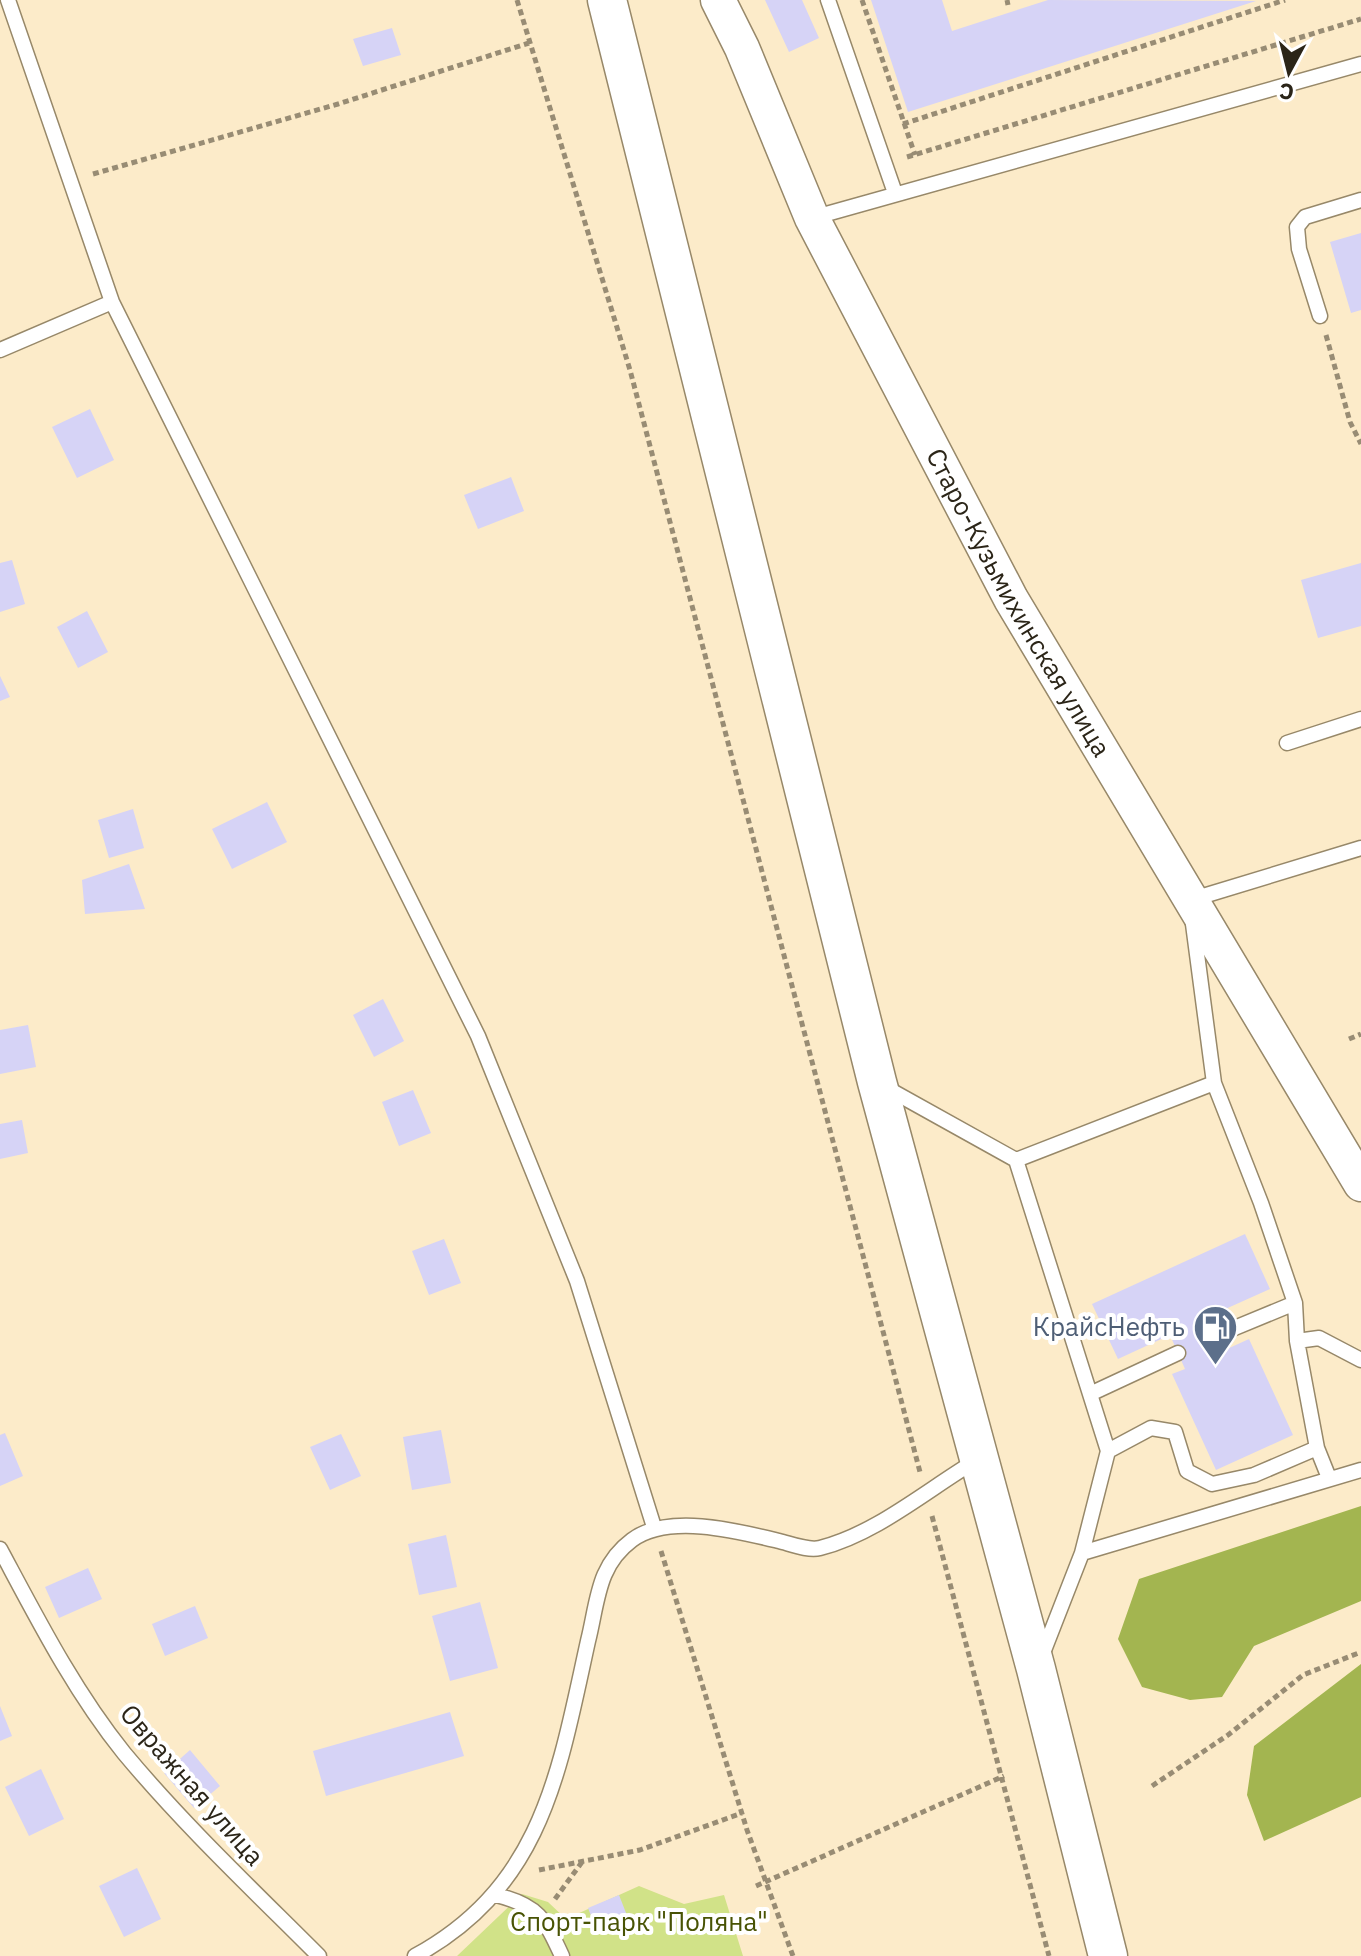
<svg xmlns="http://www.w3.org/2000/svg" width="1361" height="1956" font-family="'IBM Plex Sans',sans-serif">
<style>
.green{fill:#d1e288}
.forest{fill:#a3b550}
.building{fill:#d6d3f6}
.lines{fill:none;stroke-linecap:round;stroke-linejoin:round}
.service-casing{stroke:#978869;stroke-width:17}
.tertiary-casing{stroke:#978869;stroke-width:37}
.secondary-casing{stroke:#978869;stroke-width:41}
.path{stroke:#988c74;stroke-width:5;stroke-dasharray:6 4;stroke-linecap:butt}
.service{stroke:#fff;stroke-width:14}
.tertiary{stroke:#fff;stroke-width:34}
.secondary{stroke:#fff;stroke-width:38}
.labels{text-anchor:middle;stroke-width:8;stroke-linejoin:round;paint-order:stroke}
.street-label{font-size:26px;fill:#2b2518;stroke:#fff}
.service-label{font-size:26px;fill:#4e5e75;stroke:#fff;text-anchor:end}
.park-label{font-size:26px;fill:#485304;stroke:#fff}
</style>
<rect width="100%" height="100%" fill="#fcebc9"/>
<!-- green -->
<path class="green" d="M 639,1886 L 684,1904 L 724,1895 L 743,1956 L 457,1956 L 522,1894 L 548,1902 L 566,1919 Z"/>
<!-- forest -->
<path class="forest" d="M 1361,1506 L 1361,1601 L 1254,1646 L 1222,1697 L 1190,1700 L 1142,1687 L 1118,1639 L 1139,1579 Z
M 1361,1664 L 1361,1797 L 1264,1841 L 1247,1795 L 1254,1746 Z"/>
<!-- building -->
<path class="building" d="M 765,0 L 802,0 L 819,38 L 789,52 Z
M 871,0 L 942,0 L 952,31 L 1048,0 L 1256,1 L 908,112 Z
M 392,28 L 401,55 L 363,66 L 353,39 Z
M 1361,233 L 1361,310 L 1351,313 L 1330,242 Z
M 90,409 L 114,460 L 77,478 L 52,427 Z
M 511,477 L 524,511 L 478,529 L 464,495 Z
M 12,560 L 25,604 L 0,612 L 0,563 Z
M 1361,563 L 1361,626 L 1318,638 L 1301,580 Z
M 87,611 L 108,652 L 78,668 L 57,627 Z
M 0,676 L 10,697 L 0,701 Z
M 267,802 L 287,842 L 232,869 L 212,829 Z
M 133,809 L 144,848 L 109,858 L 98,820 Z
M 129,864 L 145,909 L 85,914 L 82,880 Z
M 383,999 L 404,1041 L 374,1057 L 353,1015 Z
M 28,1025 L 36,1067 L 0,1074 L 0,1030 Z
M 413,1090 L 431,1133 L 399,1146 L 382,1102 Z
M 22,1120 L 28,1153 L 0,1159 L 0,1124 Z
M 1245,1234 L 1270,1289 L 1212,1315 L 1227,1349 L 1249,1339 L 1293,1435 L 1216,1470 L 1172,1374 L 1185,1369 L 1170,1335 L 1118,1359 L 1092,1304 Z
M 444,1239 L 461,1283 L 429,1295 L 412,1251 Z
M 441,1430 L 451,1483 L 412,1490 L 403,1437 Z
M 5,1433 L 23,1476 L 0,1486 L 0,1435 Z
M 341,1434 L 361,1476 L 330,1490 L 310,1447 Z
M 446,1535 L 457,1587 L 419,1595 L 408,1544 Z
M 88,1568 L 102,1599 L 59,1618 L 45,1587 Z
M 480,1602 L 498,1668 L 450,1681 L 432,1616 Z
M 195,1606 L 208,1638 L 165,1656 L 152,1624 Z
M 0,1706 L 12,1736 L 0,1741 Z
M 450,1712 L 464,1756 L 326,1796 L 313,1751 Z
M 190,1750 L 220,1786 L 194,1808 L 164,1773 Z
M 41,1769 L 64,1819 L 29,1836 L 5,1787 Z
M 137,1868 L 161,1919 L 124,1937 L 99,1886 Z
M 619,1895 L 628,1918 L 597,1931 L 588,1908 Z"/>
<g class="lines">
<defs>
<path id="service" d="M 8,0 L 112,302 L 478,1036 L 577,1281 L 654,1527
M 828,0 L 895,193
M 812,218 L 1361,64
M 1320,316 L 1299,249 L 1297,227 L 1305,217 L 1361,200
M 0,350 L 112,302
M 1287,743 L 1361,719
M 1190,900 L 1361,848
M 1193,924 L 1214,1083
M 883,1086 L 1016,1160 L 1108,1451 L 1082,1553 L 1041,1658
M 1016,1160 L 1214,1083 L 1261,1203 L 1295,1303 L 1297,1341 L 1317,1448 L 1329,1478
M 1220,1334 L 1295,1303
M 1297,1341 L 1319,1338 L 1361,1360
M 1090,1394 L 1178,1353
M 1108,1451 L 1151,1428 L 1175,1432 L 1187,1471 L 1212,1484 L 1254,1475 L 1317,1448
M 0,1549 C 37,1618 74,1691 124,1753 C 184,1825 253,1890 319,1956
M 1082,1553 L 1361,1470
M 496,1895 C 538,1905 545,1919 562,1956
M 415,1956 C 543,1886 559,1772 588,1641 C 598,1601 597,1566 632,1540 C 668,1513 738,1531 779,1541 C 791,1544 808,1551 820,1548 C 876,1534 928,1489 977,1460"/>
<g id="tertiary">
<path id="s1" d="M 718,0 L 742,48 L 812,218 L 1011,599 L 1361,1184"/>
</g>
<path id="secondary" d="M 607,0 L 877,1082 L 1036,1669 L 1108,1956"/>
</defs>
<!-- service casing -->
<use href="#service" class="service-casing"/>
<!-- tertiary casing -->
<use href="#tertiary" class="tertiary-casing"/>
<!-- secondary casing -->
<use href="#secondary" class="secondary-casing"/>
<!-- path -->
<path class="path" d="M 517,0 L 630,370 L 920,1472
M 862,0 L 915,155
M 1007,0 L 1008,5
M 903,124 L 1285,0
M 907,157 L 1361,19
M 93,174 L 338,104 L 529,43
M 1326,335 L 1350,422 L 1361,444
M 1349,1039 L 1361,1034
M 932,1516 L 1049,1956
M 661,1551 L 747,1830 L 793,1956
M 1152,1786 L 1228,1735 L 1303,1675 L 1361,1652
M 539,1870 L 640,1850 L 742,1813
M 756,1886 L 1004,1776
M 555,1899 L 582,1862"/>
<!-- service -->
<use href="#service" class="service"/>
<!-- tertiary -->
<use href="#tertiary" class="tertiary"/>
<!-- secondary -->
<use href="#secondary" class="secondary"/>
</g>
<!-- icons -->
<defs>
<symbol id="fuel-pin" viewBox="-11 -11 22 30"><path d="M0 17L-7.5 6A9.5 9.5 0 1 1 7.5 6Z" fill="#5c6f8a" stroke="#fff"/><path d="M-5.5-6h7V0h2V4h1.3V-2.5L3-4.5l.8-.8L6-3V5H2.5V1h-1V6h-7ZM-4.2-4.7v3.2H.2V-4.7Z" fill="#fff"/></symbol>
</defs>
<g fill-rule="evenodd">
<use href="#fuel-pin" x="1190" y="1302" width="51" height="69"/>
</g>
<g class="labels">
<!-- street labels -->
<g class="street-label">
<text dy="9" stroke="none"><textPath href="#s1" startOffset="674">Старо-Кузьмихинская улица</textPath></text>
<text transform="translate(192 1785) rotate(49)" y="9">Овражная улица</text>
</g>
<!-- service labels -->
<g class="service-label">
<text x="1185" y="1336">КрайсНефть</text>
</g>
<!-- park labels -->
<g class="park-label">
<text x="639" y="1931">Спорт-парк "Поляна"</text>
</g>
</g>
<!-- north arrow -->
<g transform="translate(1289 72) rotate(187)" stroke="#ffffff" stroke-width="6" paint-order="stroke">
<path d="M0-6L14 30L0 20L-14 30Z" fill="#2b2518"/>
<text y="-12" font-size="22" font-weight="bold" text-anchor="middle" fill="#2b2518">С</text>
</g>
</svg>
